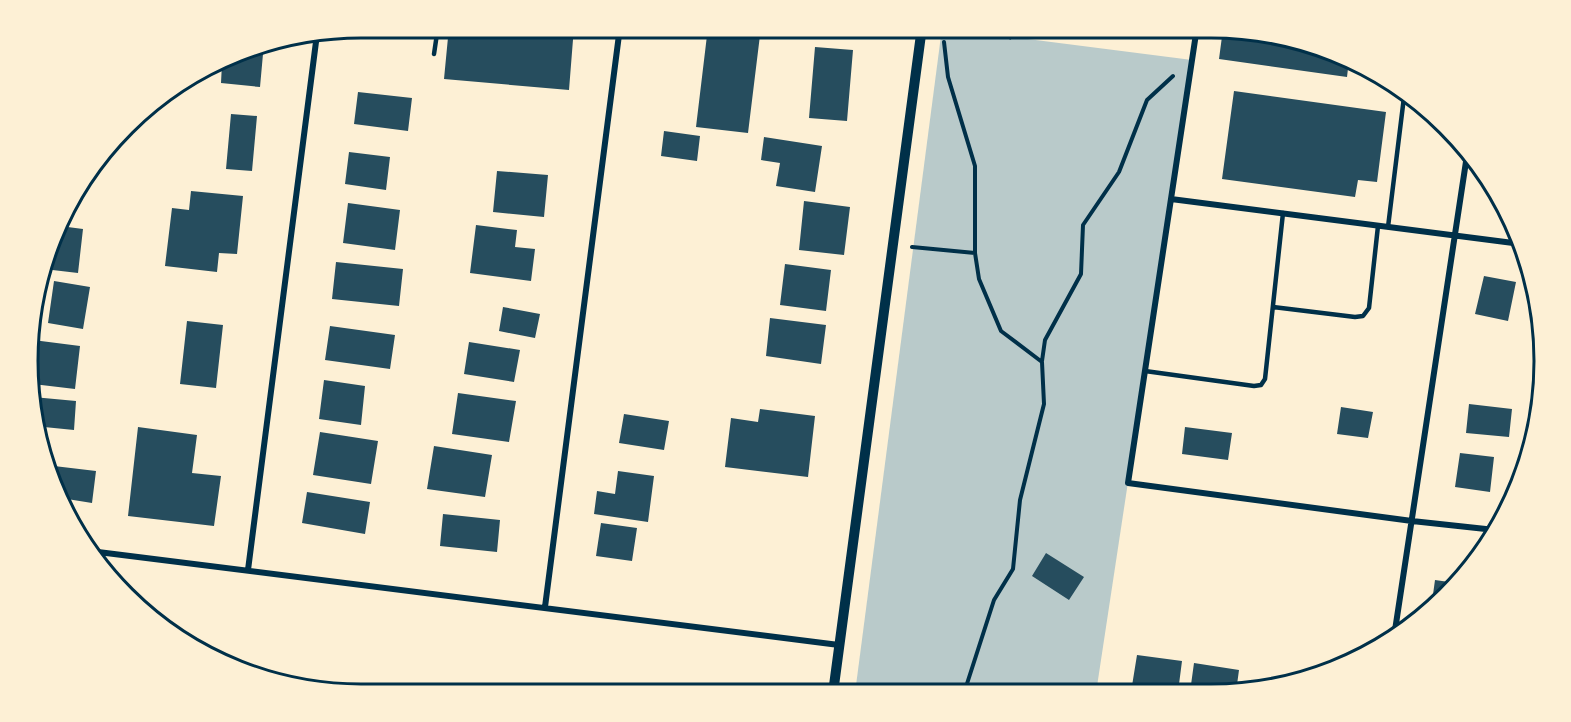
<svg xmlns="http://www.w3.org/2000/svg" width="1571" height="722" font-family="'IBM Plex Serif',serif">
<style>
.green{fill:#b9caca}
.building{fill:#264d5e}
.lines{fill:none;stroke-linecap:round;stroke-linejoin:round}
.path{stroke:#003049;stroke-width:4}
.service{stroke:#003049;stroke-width:4.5}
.minor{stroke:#003049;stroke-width:6}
.tertiary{stroke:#003049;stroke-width:10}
.rim{fill:none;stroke:#003049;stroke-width:3}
</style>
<rect width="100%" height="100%" fill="#fdf0d5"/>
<!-- green -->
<path class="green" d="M 942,28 L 1192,60 L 1096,693 L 855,693 Z"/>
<!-- building -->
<path class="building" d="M 449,27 L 574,27 L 569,90 L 444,79 Z
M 708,27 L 761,27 L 748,133 L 696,127 Z
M 1000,27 L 1027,27 L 1010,40 Z
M 1223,29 L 1337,52 L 1349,60 L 1347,77 L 1219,59 Z
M 264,43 L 260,87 L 221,83 L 222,63 L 253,45 Z
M 815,47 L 853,50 L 847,121 L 809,118 Z
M 1234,91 L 1386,112 L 1377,182 L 1358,180 L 1355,197 L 1222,179 Z
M 358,92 L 412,98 L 408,131 L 354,124 Z
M 231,114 L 257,116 L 252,171 L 226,169 Z
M 664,131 L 700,136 L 697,161 L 661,156 Z
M 764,137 L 822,146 L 815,192 L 776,186 L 780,163 L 761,160 Z
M 349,152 L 390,157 L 386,190 L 345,184 Z
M 497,171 L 548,175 L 544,217 L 493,212 Z
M 191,191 L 243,196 L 237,254 L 219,253 L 217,272 L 165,266 L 172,208 L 189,210 Z
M 804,201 L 850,207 L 844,255 L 799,250 Z
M 348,203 L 400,210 L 395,250 L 343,243 Z
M 476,225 L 517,230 L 515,247 L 535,249 L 531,281 L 470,273 Z
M 60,226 L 83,229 L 78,273 L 44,269 Z
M 336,262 L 403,269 L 399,306 L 332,299 Z
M 785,264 L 831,270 L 826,311 L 780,305 Z
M 1484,276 L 1516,282 L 1508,321 L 1475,314 Z
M 54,281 L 90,287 L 83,329 L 48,323 Z
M 503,307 L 540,314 L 535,338 L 499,331 Z
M 770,318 L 826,325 L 821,364 L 766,356 Z
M 187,321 L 223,325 L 216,388 L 180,384 Z
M 330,326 L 395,335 L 390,369 L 325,360 Z
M 33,340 L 80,346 L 75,389 L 33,384 Z
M 469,342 L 520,350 L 514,382 L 464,374 Z
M 324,380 L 365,386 L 361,425 L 319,419 Z
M 458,393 L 516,401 L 509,442 L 452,434 Z
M 33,397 L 76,401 L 74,430 L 34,426 Z
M 1469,404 L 1512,409 L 1509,437 L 1466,433 Z
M 1341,407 L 1373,412 L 1368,438 L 1337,434 Z
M 760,409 L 815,416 L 808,477 L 725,467 L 731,418 L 758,422 Z
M 624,414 L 669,421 L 664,450 L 619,443 Z
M 138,427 L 197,435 L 192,473 L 221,476 L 214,526 L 128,516 Z
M 1185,427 L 1232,433 L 1228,460 L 1182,454 Z
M 320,432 L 378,441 L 371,484 L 313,475 Z
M 434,446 L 492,455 L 485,497 L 427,489 Z
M 1460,453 L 1494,457 L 1490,492 L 1455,487 Z
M 54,466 L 96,471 L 92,503 L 61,498 L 53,477 Z
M 618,471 L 654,476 L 648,522 L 594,514 L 597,491 L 615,494 Z
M 307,492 L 370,502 L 365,534 L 302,523 Z
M 443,514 L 500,520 L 497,552 L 440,546 Z
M 601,523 L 637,528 L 632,561 L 596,556 Z
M 1046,553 L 1084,577 L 1069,600 L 1032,576 Z
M 1435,580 L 1456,583 L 1431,609 Z
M 1137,655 L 1182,661 L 1178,692 L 1131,692 Z
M 1194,663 L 1239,670 L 1236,692 L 1190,692 Z"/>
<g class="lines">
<!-- path -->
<path class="path" d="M 944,42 L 948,77 L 975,166 L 975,253 L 979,279 L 1001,331 L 1042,362 L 1044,404 L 1020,500 L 1013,569 L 994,600 L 964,693
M 912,247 L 975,253
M 1042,361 L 1045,340 L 1081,274 L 1083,225 L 1119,172 L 1147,100 L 1173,76"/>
<!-- service -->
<path class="service" d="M 434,54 L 438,27
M 1388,227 L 1404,97
M 1273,307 L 1355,317 L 1363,316 L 1369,308 L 1378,226
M 1145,371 L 1254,386 L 1261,385 L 1265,379 L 1283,213"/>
<!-- minor -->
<path class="minor" d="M 1197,27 L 1128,483 L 1412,521 L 1495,530
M 1171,199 L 1521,244
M 90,551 L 839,645
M 248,570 L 317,34
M 545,607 L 620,27
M 1394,637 L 1467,155"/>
<!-- tertiary -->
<path class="tertiary" d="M 833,693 L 922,27"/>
</g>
<!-- crop -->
<path d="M0 0H1571V722H0ZM361 38H1211A323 323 0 0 1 1534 361V361A323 323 0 0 1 1211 684H361A323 323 0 0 1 38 361V361A323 323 0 0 1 361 38Z" fill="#fdf0d5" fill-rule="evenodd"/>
<path class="rim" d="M361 38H1211A323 323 0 0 1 1534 361V361A323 323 0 0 1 1211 684H361A323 323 0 0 1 38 361V361A323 323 0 0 1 361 38Z"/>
</svg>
